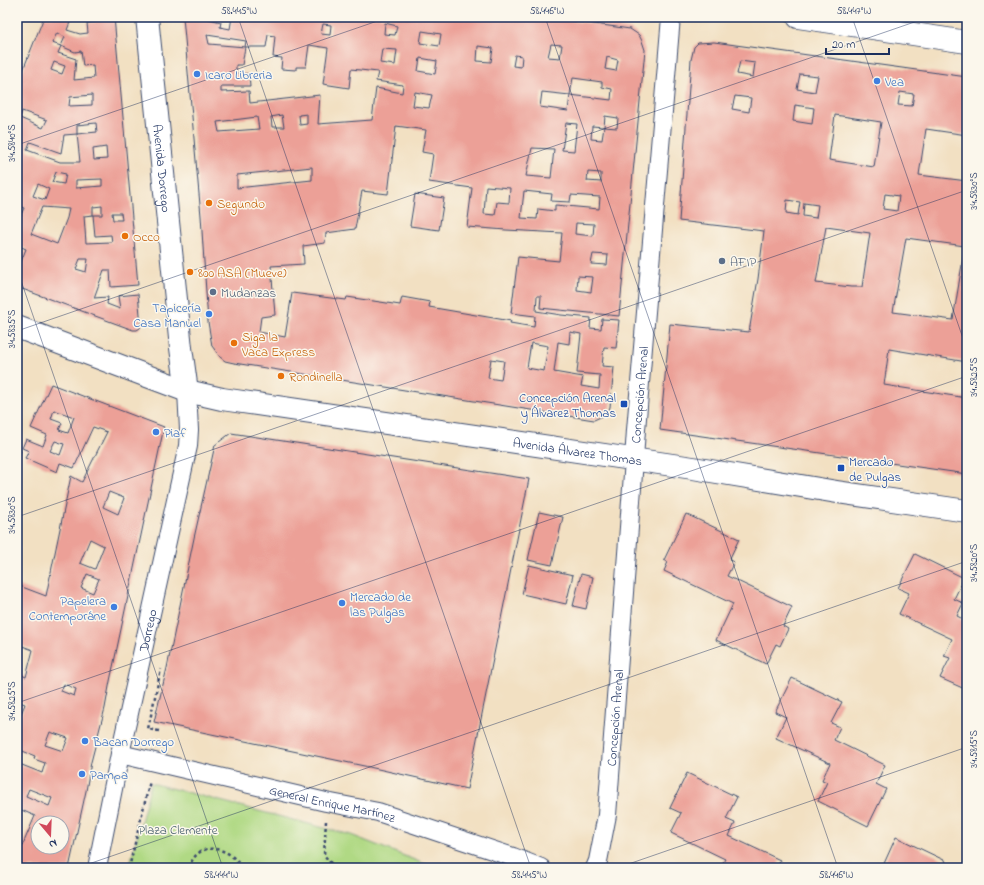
<svg xmlns="http://www.w3.org/2000/svg" width="984" height="885" font-family="'Indie Flower',sans-serif">
<style>
.green{fill:#b0d984;stroke:#668471}
.building{fill:#eca097;fill-rule:evenodd}
.lines{fill:none;stroke-linecap:round;stroke-linejoin:round}
.minor-casing{stroke:#3b4a6d;stroke-width:20}
.secondary-casing{stroke:#3b4a6d;stroke-width:24}
.primary-casing{stroke:#3b4a6d;stroke-width:24}
.path{stroke:#3b4a6d;stroke-width:2.5;stroke-dasharray:3 3;stroke-linecap:butt}
.minor{stroke:#fff;stroke-width:18}
.secondary{stroke:#fff;stroke-width:22}
.primary{stroke:#fff;stroke-width:22}
.ticks{fill:none;stroke:#1b2f5e;stroke-width:1;stroke-opacity:0.45}
.shop-dot{fill:#3f7fe0;stroke:#fbf7ec;stroke-width:1.5}
.food-dot{fill:#e8710a;stroke:#fbf7ec;stroke-width:1.5}
.service-dot{fill:#5c6f8a;stroke:#fbf7ec;stroke-width:1.5}
.transit-dot{fill:#1a4fb4;stroke:#fbf7ec;stroke-width:1.5}
.labels{text-anchor:middle;stroke-width:3;stroke-linejoin:round;paint-order:stroke}
.shop-label{font-size:13px;fill:#366cbe;stroke:#fbf7ec;text-anchor:start}
.street-label{font-size:13px;fill:#1b2f5e;stroke:#fbf7ec}
.food-label{font-size:13px;fill:#c56008;stroke:#fbf7ec;text-anchor:start}
.service-label{font-size:13px;fill:#4e5e75;stroke:#fbf7ec;text-anchor:start}
.transit-label{font-size:13px;fill:#164399;stroke:#fbf7ec;text-anchor:end}
.park-label{font-size:13px;fill:#405a68;stroke:#fbf7ec}
.neatline{fill:none;stroke:#1b2f5e;stroke-width:1.5}
.ticks-label{font-size:10px;text-anchor:middle;fill:#1b2f5e}
</style>
<rect width="100%" height="100%" fill="#fbf7ec"/>
<filter id="ink" filterUnits="userSpaceOnUse"><feTurbulence type="fractalNoise" baseFrequency=".025" numOctaves="2"/><feDisplacementMap in="SourceGraphic" scale="8" xChannelSelector="R" yChannelSelector="G"/><feConvolveMatrix kernelMatrix="1 2 1 2 8 2 1 2 1" color-interpolation-filters="sRGB"/></filter>
<filter id="wash" filterUnits="userSpaceOnUse"><feTurbulence type="fractalNoise" baseFrequency=".012" numOctaves="4" result="noise"/><feDisplacementMap in="SourceGraphic" scale="16" xChannelSelector="R" yChannelSelector="G"/><feGaussianBlur stdDeviation="0.9" result="paint"/><feColorMatrix in="noise" values="0 0 0 0 0 0 0 0 0 0 0 0 0 0 0 0 0 1.4 0 .05"/><feComposite in="paint" operator="in"/></filter>
<g filter="url(#wash)">
<rect width="100%" height="100%" fill="#f2e0c2"/>
<!-- green -->
<path class="green" d="M 151,783 L 351,835 L 435,868 L 129,868 Z"/>
<g id="blocks">
<!-- building -->
<path class="building" d="M 44,17 L 72,17 L 67,30 L 80,34 L 88,33 L 87,23 L 96,22 L 95,17 L 114,17 L 138,285 L 111,287 L 110,270 L 104,270 L 94,298 L 108,297 L 107,304 L 120,309 L 118,296 L 138,294 L 141,325 L 140,328 L 137,330 L 133,330 L 17,287 L 17,263 L 20,264 L 26,249 L 17,245 L 17,224 L 24,208 L 17,205 L 17,202 L 22,193 L 17,192 L 17,85 ZM 57,33 L 65,37 L 61,46 L 75,52 L 81,51 L 83,66 L 93,65 L 94,78 L 74,80 L 76,59 L 58,53 L 61,46 L 52,43 ZM 54,62 L 65,66 L 62,74 L 51,70 ZM 92,95 L 92,105 L 69,106 L 70,97 ZM 22,111 L 47,120 L 43,128 L 20,118 ZM 96,123 L 97,132 L 77,134 L 80,162 L 60,162 L 27,150 L 30,142 L 61,153 L 64,135 L 77,134 L 77,125 ZM 106,147 L 107,159 L 94,160 L 93,149 ZM 56,172 L 66,174 L 64,184 L 52,182 ZM 102,179 L 102,186 L 76,188 L 76,180 ZM 38,184 L 49,189 L 45,200 L 33,196 ZM 102,206 L 102,215 L 93,215 L 95,236 L 111,235 L 112,242 L 86,243 L 84,216 L 93,215 L 93,207 ZM 42,207 L 69,209 L 67,218 L 57,244 L 31,234 ZM 112,213 L 121,213 L 122,220 L 113,220 ZM 80,259 L 88,259 L 86,272 L 76,269 Z
M 183,17 L 205,17 L 205,18 L 221,22 L 220,27 L 230,29 L 232,17 L 545,17 L 630,29 L 639,35 L 642,41 L 645,50 L 619,316 L 540,308 L 541,296 L 537,296 L 536,311 L 561,315 L 591,318 L 590,328 L 601,329 L 602,319 L 619,320 L 616,348 L 604,347 L 602,366 L 614,367 L 610,407 L 607,414 L 594,420 L 253,366 L 234,363 L 225,361 L 220,357 L 212,346 L 208,322 L 201,216 ZM 385,23 L 397,26 L 395,35 L 384,34 ZM 323,24 L 331,25 L 330,35 L 321,34 ZM 422,31 L 441,34 L 439,46 L 420,43 ZM 207,35 L 246,41 L 245,47 L 266,47 L 268,35 L 275,36 L 273,57 L 282,58 L 281,69 L 296,70 L 296,67 L 306,67 L 309,45 L 328,48 L 323,84 L 349,88 L 351,69 L 378,72 L 376,81 L 403,85 L 402,93 L 376,88 L 372,120 L 318,124 L 320,95 L 250,103 L 249,91 L 221,92 L 221,86 L 250,86 L 249,74 L 236,73 L 236,65 L 242,65 L 245,47 L 209,44 ZM 551,44 L 562,45 L 560,58 L 548,57 ZM 478,46 L 493,48 L 491,62 L 477,61 ZM 382,49 L 397,50 L 395,65 L 380,63 ZM 515,55 L 522,56 L 521,67 L 513,66 ZM 607,57 L 618,60 L 616,71 L 605,69 ZM 420,58 L 437,61 L 435,74 L 418,71 ZM 573,78 L 602,82 L 602,87 L 612,89 L 611,100 L 570,95 L 568,111 L 540,107 L 542,92 L 570,95 ZM 415,92 L 432,95 L 429,108 L 413,106 ZM 307,114 L 307,124 L 300,125 L 299,115 ZM 282,115 L 284,127 L 272,127 L 271,117 ZM 605,116 L 618,118 L 617,128 L 604,127 ZM 257,117 L 259,129 L 219,132 L 217,122 ZM 566,123 L 577,124 L 574,151 L 562,150 ZM 396,126 L 426,130 L 422,152 L 433,154 L 429,182 L 472,188 L 467,227 L 506,230 L 562,233 L 559,261 L 518,257 L 511,313 L 535,316 L 534,327 L 510,323 L 511,321 L 429,307 L 430,302 L 402,297 L 400,305 L 347,297 L 346,300 L 292,293 L 285,337 L 259,332 L 261,317 L 275,315 L 271,266 L 304,264 L 303,246 L 325,243 L 326,233 L 355,229 L 362,191 L 388,194 ZM 592,126 L 604,127 L 602,140 L 591,139 ZM 532,148 L 554,149 L 551,178 L 526,176 ZM 312,167 L 312,180 L 237,188 L 237,175 ZM 588,172 L 601,173 L 601,182 L 587,181 ZM 486,186 L 510,188 L 509,203 L 497,202 L 495,215 L 484,214 ZM 524,191 L 552,194 L 551,201 L 570,202 L 571,195 L 600,197 L 599,209 L 555,205 L 555,211 L 538,209 L 537,219 L 521,218 ZM 576,223 L 594,224 L 593,236 L 575,234 ZM 593,254 L 608,255 L 607,265 L 591,264 ZM 578,276 L 593,277 L 591,292 L 577,290 ZM 570,332 L 581,334 L 577,373 L 600,375 L 599,389 L 581,386 L 583,377 L 554,372 L 558,342 L 569,344 ZM 531,343 L 548,346 L 544,371 L 527,368 ZM 491,359 L 504,361 L 501,380 L 488,378 Z
M 714,42 L 967,77 L 967,135 L 926,129 L 919,175 L 967,181 L 967,362 L 889,349 L 884,385 L 967,398 L 967,474 L 660,430 L 670,324 L 749,332 L 758,279 L 764,231 L 679,221 L 691,60 L 694,47 L 698,43 ZM 740,61 L 755,63 L 753,77 L 737,74 ZM 800,74 L 818,76 L 815,92 L 797,89 ZM 900,92 L 914,94 L 912,106 L 898,105 ZM 735,96 L 751,98 L 749,112 L 732,109 ZM 795,105 L 814,108 L 812,124 L 793,121 ZM 835,115 L 881,122 L 874,167 L 829,160 ZM 885,194 L 899,196 L 897,211 L 883,209 ZM 787,200 L 800,202 L 798,215 L 786,213 ZM 804,203 L 818,205 L 816,218 L 803,216 ZM 826,227 L 870,233 L 862,287 L 851,287 L 816,283 ZM 906,238 L 965,246 L 953,320 L 893,312 Z
M 415,194 L 444,198 L 439,230 L 410,226 Z
M 51,384 L 164,427 L 110,681 L 105,708 L 91,762 L 86,791 L 69,868 L 17,868 L 17,850 L 20,851 L 35,816 L 17,808 L 17,763 L 42,773 L 45,763 L 34,759 L 35,756 L 20,750 L 17,758 L 17,724 L 25,704 L 17,701 L 17,673 L 26,677 L 33,650 L 17,644 L 17,585 L 46,596 L 71,476 L 82,482 L 107,432 L 93,427 L 74,468 L 60,463 L 57,472 L 25,458 L 29,451 L 22,448 L 26,439 L 43,446 L 47,435 L 31,428 ZM 54,410 L 74,417 L 68,433 L 59,430 L 62,423 L 51,419 ZM 55,441 L 64,444 L 60,455 L 50,451 ZM 109,492 L 124,498 L 118,514 L 103,507 ZM 90,539 L 104,546 L 95,569 L 80,563 ZM 87,574 L 99,579 L 93,593 L 81,588 ZM 64,684 L 76,689 L 74,696 L 61,691 ZM 50,732 L 68,738 L 63,751 L 45,745 ZM 29,789 L 52,798 L 49,806 L 26,796 ZM 38,823 L 62,823 L 62,847 L 38,847 Z
M 231,433 L 529,479 L 467,789 L 369,767 L 154,722 L 167,668 L 194,538 L 215,445 Z
M 17,449 L 21,451 L 17,460 Z
M 539,512 L 563,517 L 552,565 L 528,560 Z
M 686,514 L 739,539 L 729,560 L 734,562 L 727,576 L 792,607 L 783,626 L 788,629 L 780,646 L 776,644 L 766,664 L 716,640 L 733,604 L 664,571 L 668,562 L 664,560 Z
M 915,554 L 964,578 L 954,599 L 963,603 L 957,616 L 967,621 L 967,690 L 940,678 L 950,658 L 944,656 L 952,639 L 899,614 L 909,593 L 898,588 Z
M 529,565 L 573,575 L 566,604 L 522,594 Z
M 581,574 L 593,577 L 586,609 L 573,606 Z
M 792,678 L 842,702 L 831,723 L 840,727 L 834,740 L 885,765 L 876,784 L 886,789 L 868,826 L 818,801 L 827,782 L 822,780 L 830,763 L 776,738 L 786,717 L 775,712 Z
M 687,773 L 737,797 L 726,819 L 735,823 L 729,836 L 780,860 L 777,868 L 720,868 L 725,859 L 671,833 L 681,813 L 670,808 Z
M 896,837 L 946,861 L 943,868 L 882,868 Z"/>
</g>
</g>
<g filter="url(#ink)">
<use href="#blocks" fill-opacity="0" stroke="#3b4a6d" stroke-width="1"/>
<g class="lines">
<defs>
<g id="minor">
<path id="s1" d="M 120,754 L 326,802 L 378,812 L 513,857 L 541,868"/>
<path id="s2" d="M 97,868 L 120,754 L 188,446 L 189,430 L 187,391"/>
<path id="s3" d="M 595,868 L 598,861 L 607,815 L 632,488 L 636,430 L 671,17"/>
</g>
<g id="secondary">
<path id="s4" d="M 147,17 L 181,348 L 187,391"/>
<path id="s5" d="M 17,327 L 187,391 L 222,399 L 693,468 L 837,492 L 967,511"/>
</g>
<path id="primary" d="M 798,17 L 967,42"/>
</defs>
<!-- minor casing -->
<use href="#minor" class="minor-casing"/>
<!-- secondary casing -->
<use href="#secondary" class="secondary-casing"/>
<!-- primary casing -->
<use href="#primary" class="primary-casing"/>
<!-- path -->
<path class="path" d="M 159,731 L 148,729 L 161,669
M 326,821 L 324,855 L 335,868
M 129,868 L 150,781
M 189,868 C 195,848 212,844 229,854 C 235,858 240,864 246,868"/>
<!-- minor -->
<use href="#minor" class="minor"/>
<!-- secondary -->
<use href="#secondary" class="secondary"/>
<!-- primary -->
<use href="#primary" class="primary"/>
</g>
</g>
<!-- ticks -->
<path class="ticks" d="M 238,17 L 531,868M 545,17 L 838,868M 852,17 L 967,350M 17,145 L 389,17M 17,269 L 223,868M 17,331 L 929,17M 17,517 L 967,190M 17,703 L 967,376M 77,868 L 967,561M 617,868 L 967,747"/>
<!-- markers -->
<g class="shop-dot">
<circle cx="197" cy="74" r="4"/>
<circle cx="877" cy="81" r="4"/>
<circle cx="209" cy="314" r="4"/>
<circle cx="156" cy="432" r="4"/>
<circle cx="342" cy="603" r="4"/>
<circle cx="114" cy="607" r="4"/>
<circle cx="85" cy="741" r="4"/>
<circle cx="82" cy="774" r="4"/>
</g>
<g class="food-dot">
<circle cx="209" cy="203" r="4"/>
<circle cx="125" cy="236" r="4"/>
<circle cx="190" cy="272" r="4"/>
<circle cx="234" cy="343" r="4"/>
<circle cx="281" cy="376" r="4"/>
</g>
<g class="service-dot">
<circle cx="722" cy="261" r="4"/>
<circle cx="213" cy="292" r="4"/>
</g>
<g class="transit-dot">
<rect x="620" y="400" width="8" height="8" rx="2"/>
<rect x="837" y="464" width="8" height="8" rx="2"/>
</g>
<g class="labels">
<!-- shop labels -->
<g class="shop-label">
<text x="205" y="79">Icaro Libreria</text>
<text x="885" y="86">Vea</text>
<text x="201" y="312" text-anchor="end">Tapicería<tspan x="201" dy="15">Casa Manuel</tspan></text>
<text x="164" y="437">Piaf</text>
<text x="350" y="601">Mercado de<tspan x="350" dy="15">las Pulgas</tspan></text>
<text x="106" y="605" text-anchor="end">Papelera<tspan x="106" dy="15">Contemporáne</tspan></text>
<text x="93" y="746">Bacan Dorrego</text>
<text x="90" y="779">Pampa</text>
</g>
<!-- street labels -->
<g class="street-label">
<text dy="5" stroke="none"><textPath href="#s4" startOffset="152">Avenida Dorrego</textPath></text>
<text dy="5" stroke="none"><textPath href="#s3" startOffset="476">Concepción Arenal</textPath></text>
<text dy="5" stroke="none"><textPath href="#s5" startOffset="577">Avenida Álvarez Thomas</textPath></text>
<text dy="5" stroke="none"><textPath href="#s2" startOffset="243">Dorrego</textPath></text>
<text dy="5" stroke="none"><textPath href="#s3" startOffset="152">Concepción Arenal</textPath></text>
<text dy="5" stroke="none"><textPath href="#s1" startOffset="218">General Enrique Martínez</textPath></text>
</g>
<!-- food labels -->
<g class="food-label">
<text x="217" y="208">Segundo</text>
<text x="133" y="241">Occo</text>
<text x="198" y="277">800 ASA (Mueve)</text>
<text x="242" y="341">Siga la<tspan x="242" dy="15">Vaca Express</tspan></text>
<text x="289" y="381">Rondinella</text>
</g>
<!-- service labels -->
<g class="service-label">
<text x="730" y="266">AFIP</text>
<text x="221" y="297">Mudanzas</text>
</g>
<!-- transit labels -->
<g class="transit-label">
<text x="616" y="402">Concepción Arenal<tspan x="616" dy="15">y Álvarez Thomas</tspan></text>
<text x="849" y="466" text-anchor="start">Mercado<tspan x="849" dy="15">de Pulgas</tspan></text>
</g>
<!-- park labels -->
<g class="park-label">
<text x="178" y="834">Plaza Clemente</text>
</g>
</g>
<!-- margin -->
<rect width="984" height="885" fill="none" stroke="#fbf7ec" stroke-width="44"/>
<!-- north arrow -->
<g transform="translate(50 835) rotate(161)"><circle r="19" fill="#fbf7ec" stroke="#a1a7b3"/>
<path d="M0-3L7 15L0 10L-7 15Z" fill="#d1495b"/>
<text y="-6" font-size="11" font-weight="bold" text-anchor="middle" fill="#1b2f5e">N</text>
</g>
<!-- scale -->
<path d="M826 48v6h63v-6" fill="none" stroke="#1b2f5e" stroke-width="2"/>
<text x="832" y="48" font-size="12" fill="#1b2f5e" stroke="#fbf7ec" stroke-width="3" paint-order="stroke">20 m</text>
<rect x="22" y="22" width="940" height="841" class="neatline"/>
<g class="ticks-label">
<text x="239" y="14">58.445°W</text>
<text x="547" y="14">58.446°W</text>
<text x="854" y="14">58.447°W</text>
<text transform="translate(11 143) rotate(-90)" y="4">34.5840°S</text>
<text transform="translate(973 191) rotate(-90)" y="4">34.5830°S</text>
<text transform="translate(11 329) rotate(-90)" y="4">34.5835°S</text>
<text transform="translate(973 377) rotate(-90)" y="4">34.5825°S</text>
<text transform="translate(11 515) rotate(-90)" y="4">34.5830°S</text>
<text transform="translate(973 563) rotate(-90)" y="4">34.5820°S</text>
<text transform="translate(11 701) rotate(-90)" y="4">34.5825°S</text>
<text transform="translate(973 749) rotate(-90)" y="4">34.5815°S</text>
<text x="221" y="878">58.444°W</text>
<text x="529" y="878">58.445°W</text>
<text x="836" y="878">58.446°W</text>
</g>
</svg>
